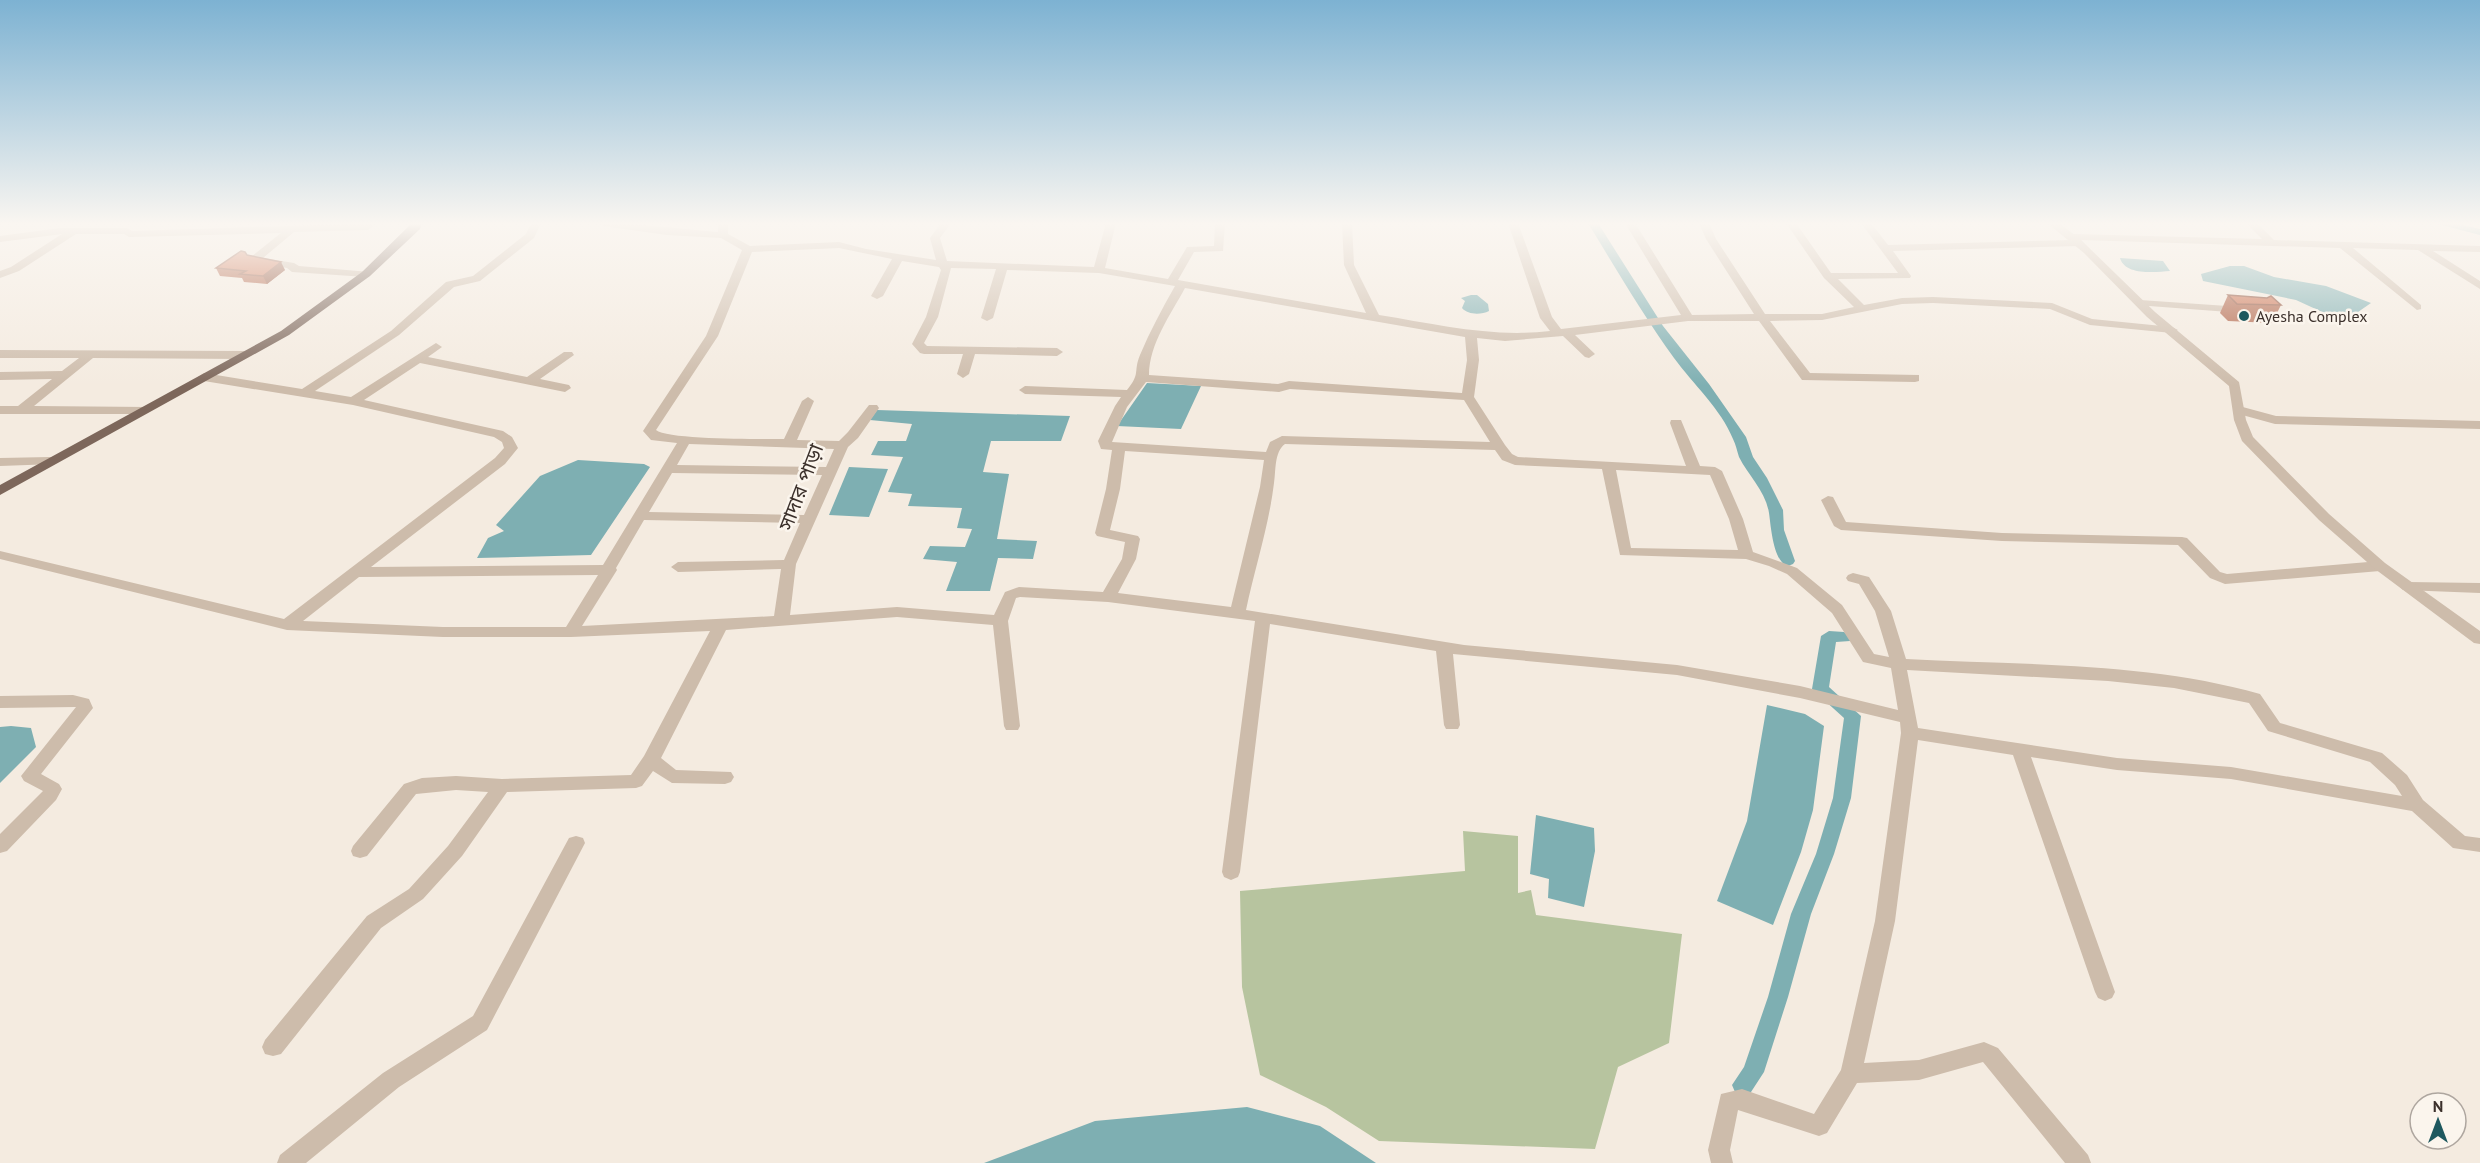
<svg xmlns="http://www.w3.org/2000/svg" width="2480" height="1163" font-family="'PT Sans','Noto Sans Bengali',sans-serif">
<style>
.green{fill:#b7c49f}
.water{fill:#7eafb2}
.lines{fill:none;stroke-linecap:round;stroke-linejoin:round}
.canal{fill:#7eafb2;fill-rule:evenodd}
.minor{fill:#cdbcab;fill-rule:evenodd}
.tertiary{fill:#cdbcab;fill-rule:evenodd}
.primary{fill:#7d675b;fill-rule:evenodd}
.wall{fill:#ad5c3f}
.shaded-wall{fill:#8d4b33}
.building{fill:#c96b49;stroke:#8d4b33;stroke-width:1.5}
.poi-dot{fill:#1e585e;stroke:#fbf5ed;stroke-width:2}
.labels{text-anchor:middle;stroke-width:5;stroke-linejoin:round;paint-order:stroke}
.far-poi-label{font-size:16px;fill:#3b302b;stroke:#fbf5ed;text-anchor:start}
.street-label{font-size:20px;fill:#3b302b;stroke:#fbf5ed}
</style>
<rect width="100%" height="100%" fill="#f4ebe0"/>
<!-- green -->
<path class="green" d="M 1463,831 L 1518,836 L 1518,893 L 1531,890 L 1536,915 L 1682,934 L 1669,1043 L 1618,1067 L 1595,1149 L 1379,1141 L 1326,1107 L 1260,1075 L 1242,987 L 1240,891 L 1465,871 Z"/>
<!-- water -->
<path class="water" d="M 2120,258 L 2163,261 L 2170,271 C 2156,272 2125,276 2120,258 Z
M 2230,266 L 2244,266 L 2274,277 L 2326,286 L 2371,303 L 2358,312 L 2356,321 L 2333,317 L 2296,300 L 2203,281 L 2201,274 Z
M 1471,295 L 1477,295 L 1488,304 L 1489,311 C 1481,315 1468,315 1462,308 L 1465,301 L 1461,298 Z
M 1147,383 L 1201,386 L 1181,429 L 1117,426 Z
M 877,410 L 1070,416 L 1061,441 L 991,441 L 983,472 L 1009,474 L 997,539 L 1037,541 L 1033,559 L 998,558 L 990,591 L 946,591 L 957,562 L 923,559 L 930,546 L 965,547 L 972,529 L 957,528 L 962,508 L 908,506 L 912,494 L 888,492 L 903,457 L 871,455 L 878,441 L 906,441 L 912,424 L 870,420 Z
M 578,460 L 644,464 L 650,467 L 591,555 L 477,558 L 488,538 L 504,531 L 496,525 L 540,476 Z
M 849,467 L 888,469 L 869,517 L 829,515 Z
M 1767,705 L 1805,714 L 1824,726 L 1813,810 L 1801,852 L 1773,925 L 1717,901 L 1747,821 Z
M 11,726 L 31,728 L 36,747 L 0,783 L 0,727 Z
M 1536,815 L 1594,828 L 1595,851 L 1584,907 L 1548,898 L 1549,879 L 1530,874 Z
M 1247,1107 L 1320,1126 L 1376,1163 L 984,1163 L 1095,1121 Z"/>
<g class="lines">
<!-- canal -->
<path class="canal" d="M 1588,223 L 1598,223 L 1663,326 L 1709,384 L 1746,437 L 1753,457 L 1767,478 L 1783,510 L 1784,530 L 1795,561 L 1793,564 L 1788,566 C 1773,562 1771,526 1769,513 C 1766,492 1748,475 1739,457 C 1737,451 1736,445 1733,439 C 1721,409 1693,384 1674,358 C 1643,315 1616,269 1588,223 Z
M 2434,223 L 2454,223 L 2480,229 L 2480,235 Z
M 1829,631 L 1844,632 L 1852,637 L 1850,641 L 1836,642 L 1829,687 L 1861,716 L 1851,798 L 1834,854 L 1811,914 L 1788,997 L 1764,1072 L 1751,1092 L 1743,1095 L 1735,1092 L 1732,1085 L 1744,1067 L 1768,997 L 1791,914 L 1816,854 L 1833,798 L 1844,718 L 1812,689 L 1821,636 Z"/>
<!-- minor -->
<path class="minor" d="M 377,223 L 368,230 L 294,232 L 263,258 L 294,263 L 299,266 L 370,272 L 370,276 L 366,277 L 292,272 L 287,268 L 251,261 L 251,257 L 281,233 L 129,237 L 124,234 L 76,234 L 19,271 L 0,278 L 0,271 L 11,267 L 62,234 L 0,242 L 0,236 L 60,228 L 127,228 L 132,231 Z
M 531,223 L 541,223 L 534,238 L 480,281 L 454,287 L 399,335 L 315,391 L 351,397 L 436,343 L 442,347 L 428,357 L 527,377 L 564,352 L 572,352 L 574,355 L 540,379 L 569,385 L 571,388 L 565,392 L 420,363 L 364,400 L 503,431 L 512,437 L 518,448 L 505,464 L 371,567 L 603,565 L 677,443 L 651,440 L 643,431 L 706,336 L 742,250 L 721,238 L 667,235 L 603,226 L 598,223 C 638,223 678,229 718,232 L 718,223 L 728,223 L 728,234 L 750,246 L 839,242 L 866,249 L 936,260 L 930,238 L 941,223 L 951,223 L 940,238 L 947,261 L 1094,267 L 1106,223 L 1116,223 L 1105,268 L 1168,279 L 1187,247 L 1214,246 L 1215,223 L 1225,223 L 1223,251 L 1194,252 L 1178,280 L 1366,313 L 1344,265 L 1342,223 L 1352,223 L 1354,265 L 1379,315 C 1436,324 1492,338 1550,331 L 1540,318 L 1508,223 L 1518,223 L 1552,317 L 1561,329 L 1681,315 L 1625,223 L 1635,223 L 1692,315 L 1754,314 L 1706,239 L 1699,223 L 1709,223 L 1716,239 L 1765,314 L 1822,314 L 1854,307 L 1824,278 L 1786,223 L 1796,223 L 1831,273 L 1898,273 L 1861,223 L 1871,223 L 1888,245 L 2073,240 L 2068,237 L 2073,234 L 2262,239 L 2246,223 L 2257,223 L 2274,240 L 2480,246 L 2480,252 L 2433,251 L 2480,281 L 2480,289 L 2418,250 L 2353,248 L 2421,305 L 2421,309 L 2417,310 L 2340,248 L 2081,240 L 2084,243 L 2079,246 L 1893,251 L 1911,276 L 1910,278 L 1838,279 L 1864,305 L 1902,298 L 1933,297 L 2052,303 L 2092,319 L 2172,327 L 2178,330 L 2172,333 L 2090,325 L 2050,309 L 1933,303 L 1902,304 L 1822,320 L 1770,321 L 1810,373 L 1919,375 L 1919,381 L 1915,382 L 1802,380 L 1759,321 L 1688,321 L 1575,335 L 1595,354 L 1589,358 L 1585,357 L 1563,336 L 1505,341 L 1477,338 L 1479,360 L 1474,397 L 1505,445 L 1512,454 L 1518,457 L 1686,466 L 1670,423 L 1671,420 L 1681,420 L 1700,466 L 1715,467 L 1722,471 L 1743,519 L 1753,552 L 1797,568 L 1842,605 L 1874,654 L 1889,657 L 1875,611 L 1859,584 L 1848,581 L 1846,578 L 1848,575 L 1853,573 L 1869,577 L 1891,611 L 1906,659 C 2021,665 2148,662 2260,694 L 2280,723 L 2382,753 L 2407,775 L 2423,800 L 2465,836 L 2480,838 L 2480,852 L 2453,848 L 2412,811 L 2231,779 L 2117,770 L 2031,757 L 2115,992 L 2112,998 L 2105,1001 L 2098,998 L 2095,992 L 2013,755 L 1918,740 L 1895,921 L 1864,1063 L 1919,1060 L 1984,1042 L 1998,1048 L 2088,1155 L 2091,1163 L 2065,1163 L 1983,1062 L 1919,1080 L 1857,1083 L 1827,1133 L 1819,1136 L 1738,1110 L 1730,1150 L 1733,1163 L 1711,1163 L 1708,1150 L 1721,1094 L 1742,1089 L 1814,1114 L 1841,1070 L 1875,921 L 1901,733 L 1900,722 L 1800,698 L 1677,675 L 1453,654 L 1460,725 L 1458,729 L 1446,729 L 1444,725 L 1436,651 L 1270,624 L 1240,872 L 1238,877 L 1231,880 L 1224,877 L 1222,872 L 1255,621 L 1108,602 L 1020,597 L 1016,598 L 1008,621 L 1020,726 L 1018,730 L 1006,730 L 1004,726 L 993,625 L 897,617 L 726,630 L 661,758 L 676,770 L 731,772 L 734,777 L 731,782 L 725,784 L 672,783 L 653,771 L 642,786 L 636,788 L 507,792 L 462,856 L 423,899 L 381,928 L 281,1054 L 273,1056 L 265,1054 L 262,1047 L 265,1040 L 367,916 L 409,889 L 448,846 L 488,792 L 456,790 L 416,794 L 367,856 L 360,858 L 353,856 L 351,851 L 353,846 L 404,784 L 422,778 L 456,776 L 502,779 L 631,775 L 644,756 L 710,631 L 571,637 L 443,637 L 287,630 L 0,559 L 0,551 L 284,619 L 495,458 L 504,448 L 502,442 L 494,437 L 353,405 L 204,381 L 198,377 L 204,373 L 302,389 L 391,331 L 446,282 L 473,276 L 526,234 ZM 839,248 L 892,259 L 871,296 L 877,299 L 883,296 L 902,261 L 939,267 L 941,270 L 926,317 L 912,344 L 920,353 L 924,354 L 963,354 L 957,374 L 963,378 L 969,374 L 975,354 L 1057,356 L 1063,352 L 1057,348 L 927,346 L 924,343 L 938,317 L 951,268 L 996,269 L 981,318 L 987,321 L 993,318 L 1007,270 L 1099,273 L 1175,286 C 1162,309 1150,331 1140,355 C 1133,372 1141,373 1127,390 L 1025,386 L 1019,390 L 1025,394 L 1121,397 L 1115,406 L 1098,441 L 1101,449 L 1112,450 L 1106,489 L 1095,533 L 1097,536 L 1125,542 L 1122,559 L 1103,592 L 1019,587 L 1005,592 L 994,615 L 897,607 L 790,615 L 796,564 L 848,447 L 858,438 L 877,411 L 879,408 L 877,405 L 869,405 L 848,432 L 839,441 L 797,440 L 814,401 L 808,397 L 802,401 L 784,439 C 763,439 668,440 656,430 L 718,336 L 752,252 ZM 1185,288 L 1465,337 L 1467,360 L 1462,393 L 1289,381 L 1278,384 L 1149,375 C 1149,344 1171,314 1185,288 ZM 1146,382 L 1279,392 L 1290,389 L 1464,400 L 1490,442 L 1282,436 L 1270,442 L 1266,452 L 1112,442 L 1127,407 ZM 689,444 L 834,449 L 826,467 L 677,465 ZM 1285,444 L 1495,450 L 1502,460 L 1515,465 L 1602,469 L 1620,555 L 1746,559 L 1769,566 L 1787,574 L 1832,613 L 1863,662 L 1891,668 L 1898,710 L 1800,686 L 1677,665 L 1464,645 L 1246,610 C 1255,568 1269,525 1274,483 C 1276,471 1274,452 1285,444 ZM 1125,451 L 1264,460 L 1260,487 L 1231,607 L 1118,593 L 1136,559 L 1140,539 L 1138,536 L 1110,530 L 1120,489 ZM 1616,470 L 1710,475 L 1729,519 L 1738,550 L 1631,548 ZM 672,473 L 822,475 L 804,515 L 649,512 ZM 644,520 L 800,523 L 784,560 L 678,562 L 671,567 L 678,572 L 781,569 L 774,616 L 582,626 L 617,570 L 616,568 ZM 598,575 L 566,627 L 443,627 L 303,621 L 359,577 ZM 1907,670 L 2108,681 L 2174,688 L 2249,703 L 2268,731 L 2370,762 L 2395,785 L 2402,796 L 2231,767 L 2117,758 L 1918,728 Z
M 2140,300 L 2242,307 L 2248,310 L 2242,313 L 2136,305 L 2134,303 Z
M 0,350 L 244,351 L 250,355 L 244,359 L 93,358 L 34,406 L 148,407 L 150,410 L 144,414 L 0,414 L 0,406 L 18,406 L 52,379 L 0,380 L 0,372 L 62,371 L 79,358 L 0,358 Z
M 2239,406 L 2276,416 L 2480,421 L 2480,429 L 2275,424 L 2235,413 L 2233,410 L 2235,407 Z
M 50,457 L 55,458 L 57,461 L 55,464 L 0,466 L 0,458 Z
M 1828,496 L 1833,497 L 1846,522 L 2002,533 L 2182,537 L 2187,538 L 2220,572 L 2227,574 L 2380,561 L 2387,566 L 2380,571 L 2225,584 L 2210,578 L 2178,545 L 2002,541 L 1841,530 L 1834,526 L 1821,500 Z
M 2408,582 L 2480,583 L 2480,593 L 2403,590 L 2400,587 L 2403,584 Z
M 73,695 L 89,699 L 93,708 L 41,774 L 59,784 L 62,789 L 56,800 L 7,851 L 0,853 L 0,834 L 43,791 L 24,781 L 21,776 L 76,707 L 0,708 L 0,696 Z
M 576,836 L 583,838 L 585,843 L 487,1030 L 399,1087 L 306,1163 L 277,1163 L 280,1155 L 383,1073 L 473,1016 L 569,838 Z"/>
<!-- tertiary -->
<path class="tertiary" d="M 2047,223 L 2059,223 L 2080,239 L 2155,312 L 2239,382 L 2246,420 L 2253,437 L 2329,514 L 2385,563 L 2480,631 L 2480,644 L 2474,643 L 2375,569 L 2319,520 L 2242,441 L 2234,420 L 2229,386 L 2147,317 L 2084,253 Z"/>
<!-- primary -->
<path class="primary" d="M 412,223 L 422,223 L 420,229 L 370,276 L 289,335 L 0,495 L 0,485 L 281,331 L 362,272 Z"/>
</g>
<!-- wall -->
<path class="wall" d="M 247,255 L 285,270 L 267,284 L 244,282 L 242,278 L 220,276 L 216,268 Z
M 2228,295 L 2281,305 L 2272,323 L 2228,321 L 2220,313 Z"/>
<!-- shaded-wall -->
<path class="shaded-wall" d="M 281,262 L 285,270 L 267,284 L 263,276 Z"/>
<!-- building -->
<path class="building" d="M 241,251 L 245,252 L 247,255 L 281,262 L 263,276 L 240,274 L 246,271 L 216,268 Z
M 2228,295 L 2267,298 L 2271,296 L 2281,305 L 2237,304 Z"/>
<!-- sky -->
<linearGradient id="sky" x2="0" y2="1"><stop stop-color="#7db2d2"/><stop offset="0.58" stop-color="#faf6f1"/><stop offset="1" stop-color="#faf6f1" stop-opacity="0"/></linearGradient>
<rect width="2480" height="386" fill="url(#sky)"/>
<!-- markers -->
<circle class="poi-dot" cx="2244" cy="316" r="6"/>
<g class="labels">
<!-- far-poi labels -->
<g class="far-poi-label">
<text x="2256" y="322">Ayesha Complex</text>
</g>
<!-- street labels -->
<g class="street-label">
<text transform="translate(801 487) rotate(-69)" y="7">সাদার পাড়া</text>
</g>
</g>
<!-- north arrow -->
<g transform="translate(2438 1121)"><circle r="28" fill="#fbf5ed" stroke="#aea69f" stroke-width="1.5"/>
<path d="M0-4.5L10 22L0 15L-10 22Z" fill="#1e585e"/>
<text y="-9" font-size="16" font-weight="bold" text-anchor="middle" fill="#3b302b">N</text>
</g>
</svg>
